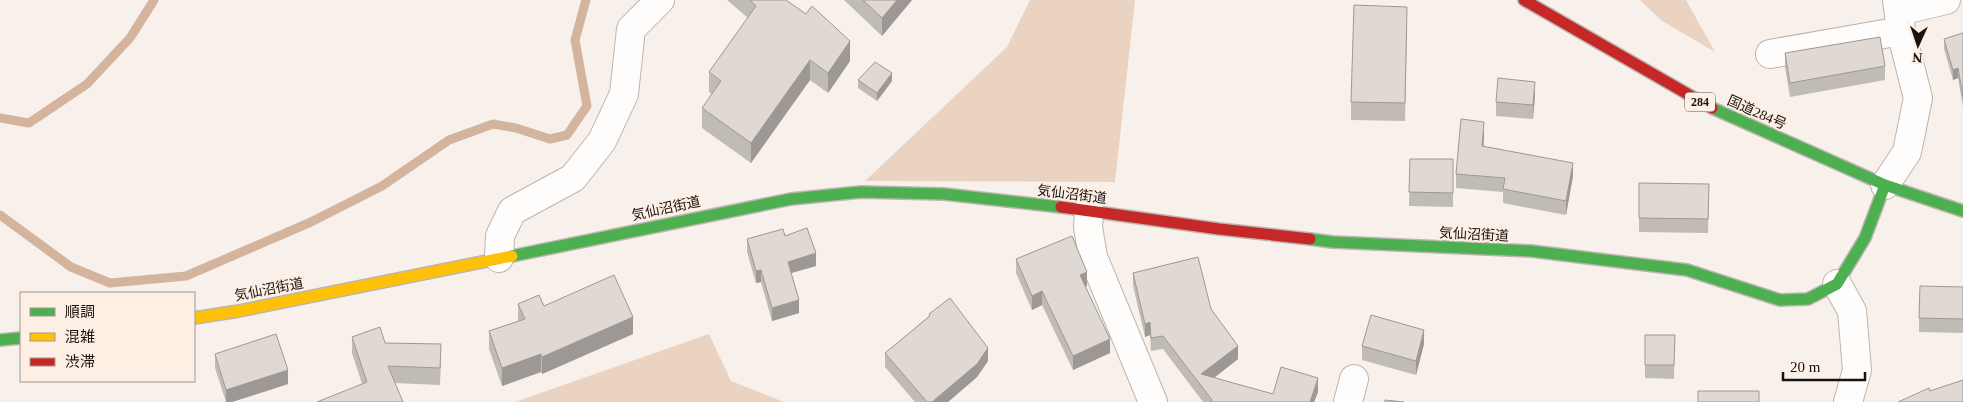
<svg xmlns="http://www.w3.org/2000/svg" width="1963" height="402" font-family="'Times New Roman','Noto Sans JP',serif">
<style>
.green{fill:#ebd3c1}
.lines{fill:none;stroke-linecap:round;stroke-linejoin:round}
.stream{stroke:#d4b49c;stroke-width:9}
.street-casing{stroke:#bcb5af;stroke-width:30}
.fast-casing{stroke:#bcb5af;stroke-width:14}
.slow-casing{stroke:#bcb5af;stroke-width:14}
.jam-casing{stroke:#bcb5af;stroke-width:14}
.street{stroke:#fefdfc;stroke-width:28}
.fast{stroke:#4caf50;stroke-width:11}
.slow{stroke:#ffc107;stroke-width:11}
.jam{stroke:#c62828;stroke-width:11}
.wall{fill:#c1bbb5}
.shaded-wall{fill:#9d9894}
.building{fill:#e0d9d3;stroke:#9d9894}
.labels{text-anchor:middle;stroke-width:4;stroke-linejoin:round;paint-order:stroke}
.shield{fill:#feefe4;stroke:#5e554e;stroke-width:1}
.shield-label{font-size:12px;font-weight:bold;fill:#19130e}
.street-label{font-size:14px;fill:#19130e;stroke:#feefe4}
</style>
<rect width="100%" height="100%" fill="#f8f0ea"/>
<!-- green -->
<path class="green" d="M 1030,0 L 1135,0 L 1115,182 L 865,181 L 1007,47 Z
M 1640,0 L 1686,0 L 1715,52 L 1662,21 Z
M 709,334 L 731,381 L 784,402 L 515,402 Z"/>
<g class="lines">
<!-- stream -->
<path class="stream" d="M 0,118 L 29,123 L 87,84 L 130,38 L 154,0
M 0,215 L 71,267 L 110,283 L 186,276 L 311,222 L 382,186 L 449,140 L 493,124 L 516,128 L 550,139 L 567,135 L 587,106 L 575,40 L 586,0"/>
<defs>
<path id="street" d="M 1899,11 L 1946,0
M 1770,54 L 1901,31
M 1885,185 L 1907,152 L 1918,98 L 1901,31 L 1897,0
M 1089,210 L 1088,227 L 1093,257 L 1153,402
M 499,258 L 500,236 L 512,211 L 573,178 L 602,141 L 624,94 L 631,29 L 660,0
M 1837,284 L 1852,311 L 1857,370 L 1848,402
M 1348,402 L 1354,379"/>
<path id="fast" d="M 1712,108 L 1885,185 L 1963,211
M 1310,239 L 1332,242 L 1531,251 L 1687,270 L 1780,300 L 1808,299 L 1837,284 L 1865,238 L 1885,185
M 512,256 L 791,199 L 861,192 L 944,194 L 1061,207
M 0,340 L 21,338"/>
<path id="slow" d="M 194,318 L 239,311 L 512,256"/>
<path id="jam" d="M 1524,0 L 1712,108
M 1061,207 L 1219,229 L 1310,239"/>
</defs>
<!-- street casing -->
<use href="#street" class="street-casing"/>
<!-- fast casing -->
<use href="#fast" class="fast-casing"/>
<!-- slow casing -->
<use href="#slow" class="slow-casing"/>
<!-- jam casing -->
<use href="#jam" class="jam-casing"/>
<!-- street -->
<use href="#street" class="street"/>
<!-- fast -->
<use href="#fast" class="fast"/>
<!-- slow -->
<use href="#slow" class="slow"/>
<!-- jam -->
<use href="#jam" class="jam"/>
</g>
<!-- wall -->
<path class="wall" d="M 727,0 L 786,0 L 850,61 L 828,93 L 810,80 L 751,163 L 702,128 L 702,108 L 712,94 L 709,92 L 709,72 L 748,18 Z
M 844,0 L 912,0 L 882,36 Z
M 1407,25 L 1405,121 L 1351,120 L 1351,102 Z
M 1963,33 L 1963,107 L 1958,78 L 1953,80 L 1944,49 L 1944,39 Z
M 1785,53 L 1885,66 L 1885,80 L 1790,97 L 1785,67 Z
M 858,80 L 892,81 L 877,101 L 858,88 Z
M 1535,95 L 1533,119 L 1496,116 L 1496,102 Z
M 1484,135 L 1484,146 L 1573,176 L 1566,215 L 1503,203 L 1503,192 L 1456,188 L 1456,174 Z
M 1410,159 L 1453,159 L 1453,207 L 1409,206 Z
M 1639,183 L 1709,198 L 1708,233 L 1639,232 Z
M 785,236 L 816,266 L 791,273 L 799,313 L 772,321 L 761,282 L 756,283 L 747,252 L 747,239 Z
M 1016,259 L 1087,286 L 1086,287 L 1110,353 L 1073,370 L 1042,305 L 1032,310 L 1016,273 Z
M 1133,273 L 1211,309 L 1238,359 L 1214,378 L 1273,394 L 1318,392 L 1314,402 L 1203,402 L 1163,349 L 1151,351 L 1150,335 L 1145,337 L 1133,286 Z
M 1963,287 L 1963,333 L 1919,332 L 1919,318 Z
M 518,304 L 544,306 L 633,334 L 542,374 L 541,372 L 502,386 L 489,349 L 489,331 L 518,321 Z
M 929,314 L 988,361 L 977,377 L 948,402 L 915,402 L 885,367 L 885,353 L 929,316 Z
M 1645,335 L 1675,335 L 1674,379 L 1645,378 Z
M 352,337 L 385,343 L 441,361 L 440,385 L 395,383 L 362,384 L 352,353 Z
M 1424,344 L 1416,375 L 1362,360 L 1362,346 Z
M 215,354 L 288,384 L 232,402 L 226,402 L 215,368 Z"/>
<!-- shaded-wall -->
<path class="shaded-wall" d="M 897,0 L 912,0 L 882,36 L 882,18 Z
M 850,41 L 850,61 L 828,93 L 828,73 Z
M 810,60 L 810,80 L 751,163 L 751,143 Z
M 1958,68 L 1958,78 L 1953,80 L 1953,70 Z
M 892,73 L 892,81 L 877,101 L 877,93 Z
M 1535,82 L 1535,95 L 1533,119 L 1533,105 Z
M 1484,122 L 1484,135 L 1482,160 L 1482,146 Z
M 1573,163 L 1573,176 L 1566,215 L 1566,201 Z
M 816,253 L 816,266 L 788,274 L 788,262 Z
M 761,270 L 761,282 L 756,283 L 756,271 Z
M 1087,272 L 1087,286 L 1080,289 L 1080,275 Z
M 1042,291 L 1042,305 L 1032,310 L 1032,296 Z
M 799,300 L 799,313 L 772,321 L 772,308 Z
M 633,317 L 633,334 L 542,374 L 542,357 Z
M 1150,322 L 1150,335 L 1145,337 L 1145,324 Z
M 1424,330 L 1424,344 L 1416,375 L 1416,361 Z
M 1110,339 L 1110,353 L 1073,370 L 1073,356 Z
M 1238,346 L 1238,359 L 1201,388 L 1201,374 Z
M 988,348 L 988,361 L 977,377 L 948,402 L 932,402 Z
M 541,354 L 541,372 L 502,386 L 502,368 Z
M 288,370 L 288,384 L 232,402 L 226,402 L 226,390 Z
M 1318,378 L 1318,392 L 1314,402 L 1310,402 Z"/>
<!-- building -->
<path class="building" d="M 750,0 L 786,0 L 806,14 L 812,6 L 850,41 L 828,73 L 810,60 L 751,143 L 702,108 L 721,81 L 709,72 L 756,6 Z
M 863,0 L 897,0 L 882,18 Z
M 1354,5 L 1407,7 L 1405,103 L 1351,102 Z
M 1963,33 L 1963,97 L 1958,68 L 1953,70 L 1944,39 Z
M 1880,37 L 1885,66 L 1790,83 L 1785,53 Z
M 875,62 L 892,73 L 877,93 L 858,80 Z
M 1498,78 L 1535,82 L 1533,105 L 1496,102 Z
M 1461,119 L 1484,122 L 1482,146 L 1573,163 L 1566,201 L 1503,189 L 1505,178 L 1456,174 Z
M 1410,159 L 1453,159 L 1453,193 L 1409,192 Z
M 1639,183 L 1709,184 L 1708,219 L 1639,218 Z
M 807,228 L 816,253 L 788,262 L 799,300 L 772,308 L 761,270 L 756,271 L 747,239 L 783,229 L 785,236 Z
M 1072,236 L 1087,272 L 1080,275 L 1110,339 L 1073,356 L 1042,291 L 1032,296 L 1016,259 Z
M 1198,257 L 1211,309 L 1238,346 L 1201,374 L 1273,394 L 1281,367 L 1318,378 L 1310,402 L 1211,402 L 1212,400 L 1163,336 L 1151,338 L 1150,322 L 1145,324 L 1133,273 Z
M 614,275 L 633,317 L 542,357 L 541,354 L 502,368 L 489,331 L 525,319 L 518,304 L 539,295 L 544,306 Z
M 1920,286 L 1963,287 L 1963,319 L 1919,318 Z
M 950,298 L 988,348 L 977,364 L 932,402 L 927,402 L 885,353 L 930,316 L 929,314 Z
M 1371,315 L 1424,330 L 1416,361 L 1362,346 Z
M 380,327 L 385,343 L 441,344 L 440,368 L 388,366 L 403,402 L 317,402 L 367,382 L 352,337 Z
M 276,334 L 288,370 L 226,390 L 215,354 Z
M 1645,335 L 1675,335 L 1674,365 L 1645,365 Z
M 1963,380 L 1963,402 L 1898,402 L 1929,388 L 1930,391 Z
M 1698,391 L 1759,391 L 1759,402 L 1698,402 Z
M 1385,400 L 1404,402 L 1385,402 Z"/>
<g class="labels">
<!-- shield labels -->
<rect class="shield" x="1685" y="92.5" width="30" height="19" rx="4"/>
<g class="shield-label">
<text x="1700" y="106">284</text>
</g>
<!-- street labels -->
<g class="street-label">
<text transform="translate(1757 112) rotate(24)" y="5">国道284号</text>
<text transform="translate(1072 194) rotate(7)" y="5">気仙沼街道</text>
<text transform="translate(666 208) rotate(-12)" y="5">気仙沼街道</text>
<text transform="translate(1474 234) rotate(3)" y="5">気仙沼街道</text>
<text transform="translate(269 289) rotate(-11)" y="5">気仙沼街道</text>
</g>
</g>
<!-- legend -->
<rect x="20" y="292" width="175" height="90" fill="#feefe4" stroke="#a2978e"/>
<rect x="30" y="308" width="25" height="8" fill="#4caf50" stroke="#a2978e"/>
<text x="65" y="317" font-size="15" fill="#19130e">順調</text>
<rect x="30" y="333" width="25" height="8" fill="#ffc107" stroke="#a2978e"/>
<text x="65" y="342" font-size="15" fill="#19130e">混雑</text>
<rect x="30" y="358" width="25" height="8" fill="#c62828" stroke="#a2978e"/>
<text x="65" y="367" font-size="15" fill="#19130e">渋滞</text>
<!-- north arrow -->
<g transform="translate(1918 45) rotate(183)" stroke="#feefe4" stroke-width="4" paint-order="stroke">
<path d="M0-4L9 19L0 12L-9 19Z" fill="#19130e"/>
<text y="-8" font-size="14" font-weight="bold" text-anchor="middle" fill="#19130e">N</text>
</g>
<!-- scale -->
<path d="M1783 372v8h82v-8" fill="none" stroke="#19130e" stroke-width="2.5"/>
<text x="1790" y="372" font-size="15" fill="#19130e" stroke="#feefe4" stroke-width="4" paint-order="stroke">20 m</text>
</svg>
